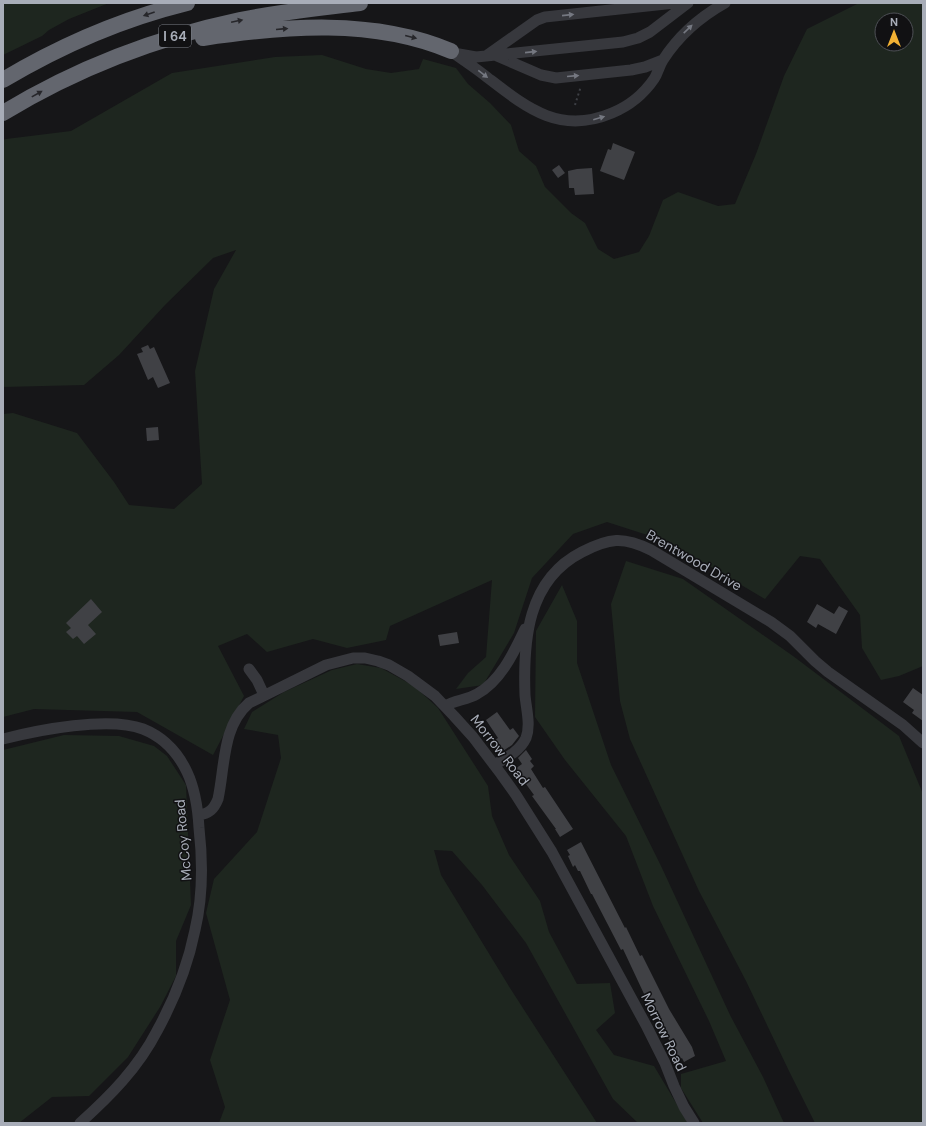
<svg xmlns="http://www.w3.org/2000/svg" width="926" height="1126" font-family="'DM Sans',sans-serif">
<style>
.green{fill:#1e261f;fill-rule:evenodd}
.building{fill:#404145}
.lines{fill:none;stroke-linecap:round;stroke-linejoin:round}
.path{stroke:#3d3f44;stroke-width:2;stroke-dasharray:2 3;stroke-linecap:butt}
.minor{stroke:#37383d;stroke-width:11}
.highway{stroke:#63666e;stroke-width:16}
.oneway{fill:#26262a}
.oneway2{fill:#757881}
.labels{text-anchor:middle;stroke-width:3;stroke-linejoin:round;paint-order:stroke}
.shield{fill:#111113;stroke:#7b7e86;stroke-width:1}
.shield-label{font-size:13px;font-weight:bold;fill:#a8adb8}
.street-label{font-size:14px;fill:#a8adb8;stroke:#111113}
</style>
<rect width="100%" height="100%" fill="#161618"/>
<!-- green -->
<path class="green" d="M 3,3 L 109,3 L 69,19 L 49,30 L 42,36 L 3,55 Z
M 859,3 L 923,3 L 923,666 L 899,676 L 881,680 L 862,648 L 860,615 L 820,559 L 800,556 L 765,599 L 669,542 L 607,522 L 573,534 L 532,578 L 514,633 L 483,685 L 456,689 L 468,673 L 486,657 L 492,580 L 390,626 L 386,640 L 347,648 L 313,639 L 267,652 L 247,634 L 218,646 L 244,696 L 213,755 L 137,712 L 34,709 L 3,717 L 3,414 L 13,413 L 77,433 L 114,482 L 129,505 L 174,509 L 202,484 L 195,371 L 214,289 L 236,250 L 213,258 L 165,305 L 119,355 L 84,385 L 3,387 L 3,140 L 6,139 L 71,131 L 172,73 L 275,57 L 322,55 L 366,69 L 391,73 L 419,69 L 423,59 L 456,68 L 468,84 L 490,103 L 511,125 L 519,151 L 536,166 L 545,187 L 571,213 L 585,223 L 598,249 L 614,259 L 639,252 L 649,236 L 663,200 L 678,192 L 718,206 L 735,204 L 756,154 L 784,76 L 807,29 ZM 882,20 L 906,20 L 906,44 L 882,44 Z
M 626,561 L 683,579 L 793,656 L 899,736 L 923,794 L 923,1123 L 815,1123 L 789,1071 L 746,981 L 699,891 L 630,739 L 620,701 L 611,604 Z
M 562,585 L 577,621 L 577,663 L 611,765 L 662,868 L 730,1015 L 763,1077 L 784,1123 L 703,1123 L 681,1088 L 681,1074 L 726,1061 L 709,1021 L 653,906 L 626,836 L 565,760 L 535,717 L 536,631 Z
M 357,664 L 381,668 L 414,686 L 438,708 L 488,786 L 492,816 L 509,855 L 540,901 L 549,932 L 577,984 L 610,983 L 615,1013 L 596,1030 L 614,1055 L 654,1066 L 688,1123 L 638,1123 L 613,1099 L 526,943 L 482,885 L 452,851 L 434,850 L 441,875 L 510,988 L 597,1123 L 219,1123 L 225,1107 L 210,1060 L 230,1000 L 206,913 L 214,879 L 257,832 L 281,758 L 278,735 L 244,729 L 252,712 L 284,692 L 332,670 Z
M 64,735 L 119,736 L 154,746 L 167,756 L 186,785 L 191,905 L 176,941 L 176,976 L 160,1007 L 128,1057 L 89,1096 L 52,1097 L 19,1123 L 3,1123 L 3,750 Z"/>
<!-- building -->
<path class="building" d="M 613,143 L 635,152 L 624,180 L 600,171 L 608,149 L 611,150 Z
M 559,165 L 565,173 L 558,178 L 552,170 Z
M 592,168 L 594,194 L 575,195 L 574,188 L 569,188 L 568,171 L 577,169 Z
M 148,345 L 150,349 L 154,347 L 170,383 L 158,388 L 153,377 L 148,380 L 137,354 L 143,352 L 141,348 Z
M 158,427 L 159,440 L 147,441 L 146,428 Z
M 91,599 L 102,612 L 88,625 L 96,634 L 84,644 L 77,636 L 73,639 L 66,632 L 71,628 L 66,623 Z
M 817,604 L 834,614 L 839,606 L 848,611 L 836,634 L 818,624 L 816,628 L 807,622 Z
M 457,632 L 459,643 L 440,646 L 438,635 Z
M 913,688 L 923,695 L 923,721 L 912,713 L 914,710 L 903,702 Z
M 497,712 L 510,730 L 513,728 L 519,736 L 512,745 L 503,751 L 495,740 L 498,738 L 486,720 Z
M 526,750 L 532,759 L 530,761 L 534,766 L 531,769 L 543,788 L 545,787 L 573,829 L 560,837 L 555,829 L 556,829 L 532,796 L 534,795 L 515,769 L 522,764 L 518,758 Z
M 581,842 L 625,928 L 626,927 L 640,956 L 642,955 L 669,1009 L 692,1047 L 695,1056 L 684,1062 L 682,1058 L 680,1059 L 675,1051 L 646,995 L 645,996 L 623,949 L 621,950 L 592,894 L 591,894 L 580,871 L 578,871 L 575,865 L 573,867 L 568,856 L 570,855 L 567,850 Z"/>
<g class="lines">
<!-- path -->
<path class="path" d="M 575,105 L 581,86"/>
<!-- minor -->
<path class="minor" d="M 451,51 C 463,60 476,68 488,78 C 527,108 560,135 612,113 C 629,106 643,95 654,79 C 658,73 659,66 663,60 C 679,35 700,17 725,3
M 459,54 L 476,57 L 486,56 L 623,42 L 638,38 L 650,32 L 688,3
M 486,56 L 537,20 L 545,17 L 675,3
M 497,56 L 541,75 L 556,78 L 631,70 L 645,67 L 663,60
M 249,669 L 257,680 L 264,695
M 445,706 C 455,700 467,700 477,694 C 501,681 514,652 525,629
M 3,739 C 38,730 109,716 143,729 C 163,737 178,753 187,772 C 195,789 198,810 199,828 C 203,863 203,896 195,930 C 188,965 174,1000 157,1031 C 138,1068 110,1096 80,1123
M 494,765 C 506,758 520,751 526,738 C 531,725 526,708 525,695 C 523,641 527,580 582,552 C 609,538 623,536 651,550 L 771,622 L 790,636 L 815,661 L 828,672 L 903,725 L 923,743
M 198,815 C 209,814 214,809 218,799 C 225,767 222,726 249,703 L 326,665 L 353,658 L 365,658 L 378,661 L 389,665 L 408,676 L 435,696 L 454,716 L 473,737 L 501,774 L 516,795 L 552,852 L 647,1027 L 665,1063 L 674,1086 L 684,1107 L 694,1123"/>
<!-- highway -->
<path class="highway" d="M 203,38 C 284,26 373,18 451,51
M 3,80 C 60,46 122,19 187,3
M 3,113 C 77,68 155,38 240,20 C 279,12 320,8 360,3"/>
</g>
<!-- one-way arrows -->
<defs><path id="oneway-solid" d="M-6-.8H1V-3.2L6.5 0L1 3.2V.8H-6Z"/></defs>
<g class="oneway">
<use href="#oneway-solid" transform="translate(149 14) rotate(161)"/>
<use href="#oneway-solid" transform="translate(237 21) rotate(-12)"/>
<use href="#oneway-solid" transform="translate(282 29) rotate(-5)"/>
<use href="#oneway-solid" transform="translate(411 37) rotate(14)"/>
<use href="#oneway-solid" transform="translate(37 94) rotate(-29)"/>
</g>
<g class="oneway2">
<use href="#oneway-solid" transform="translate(568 15) rotate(-6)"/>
<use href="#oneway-solid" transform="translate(688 29) rotate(-44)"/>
<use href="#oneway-solid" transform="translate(531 52) rotate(-6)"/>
<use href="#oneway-solid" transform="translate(483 74) rotate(38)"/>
<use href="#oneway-solid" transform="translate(573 76) rotate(-5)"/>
<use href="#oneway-solid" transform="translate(599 118) rotate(-16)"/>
</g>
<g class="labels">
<!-- shield labels -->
<rect class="shield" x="159" y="25" width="32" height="22" rx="3"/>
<g class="shield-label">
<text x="175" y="41">I 64</text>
</g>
<!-- street labels -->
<g class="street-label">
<text transform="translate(694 560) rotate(30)" y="5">Brentwood Drive</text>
<text transform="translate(500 750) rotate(52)" y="5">Morrow Road</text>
<text transform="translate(183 840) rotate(-95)" y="5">McCoy Road</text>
<text transform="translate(664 1032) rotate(64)" y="5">Morrow Road</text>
</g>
</g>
<!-- border -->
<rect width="926" height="1126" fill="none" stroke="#a8adb8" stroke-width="8"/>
<!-- north arrow -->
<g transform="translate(894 32)"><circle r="19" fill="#111113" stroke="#4d4f55"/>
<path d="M0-3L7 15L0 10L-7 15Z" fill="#f2b134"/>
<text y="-6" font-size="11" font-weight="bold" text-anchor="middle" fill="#a8adb8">N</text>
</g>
</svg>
